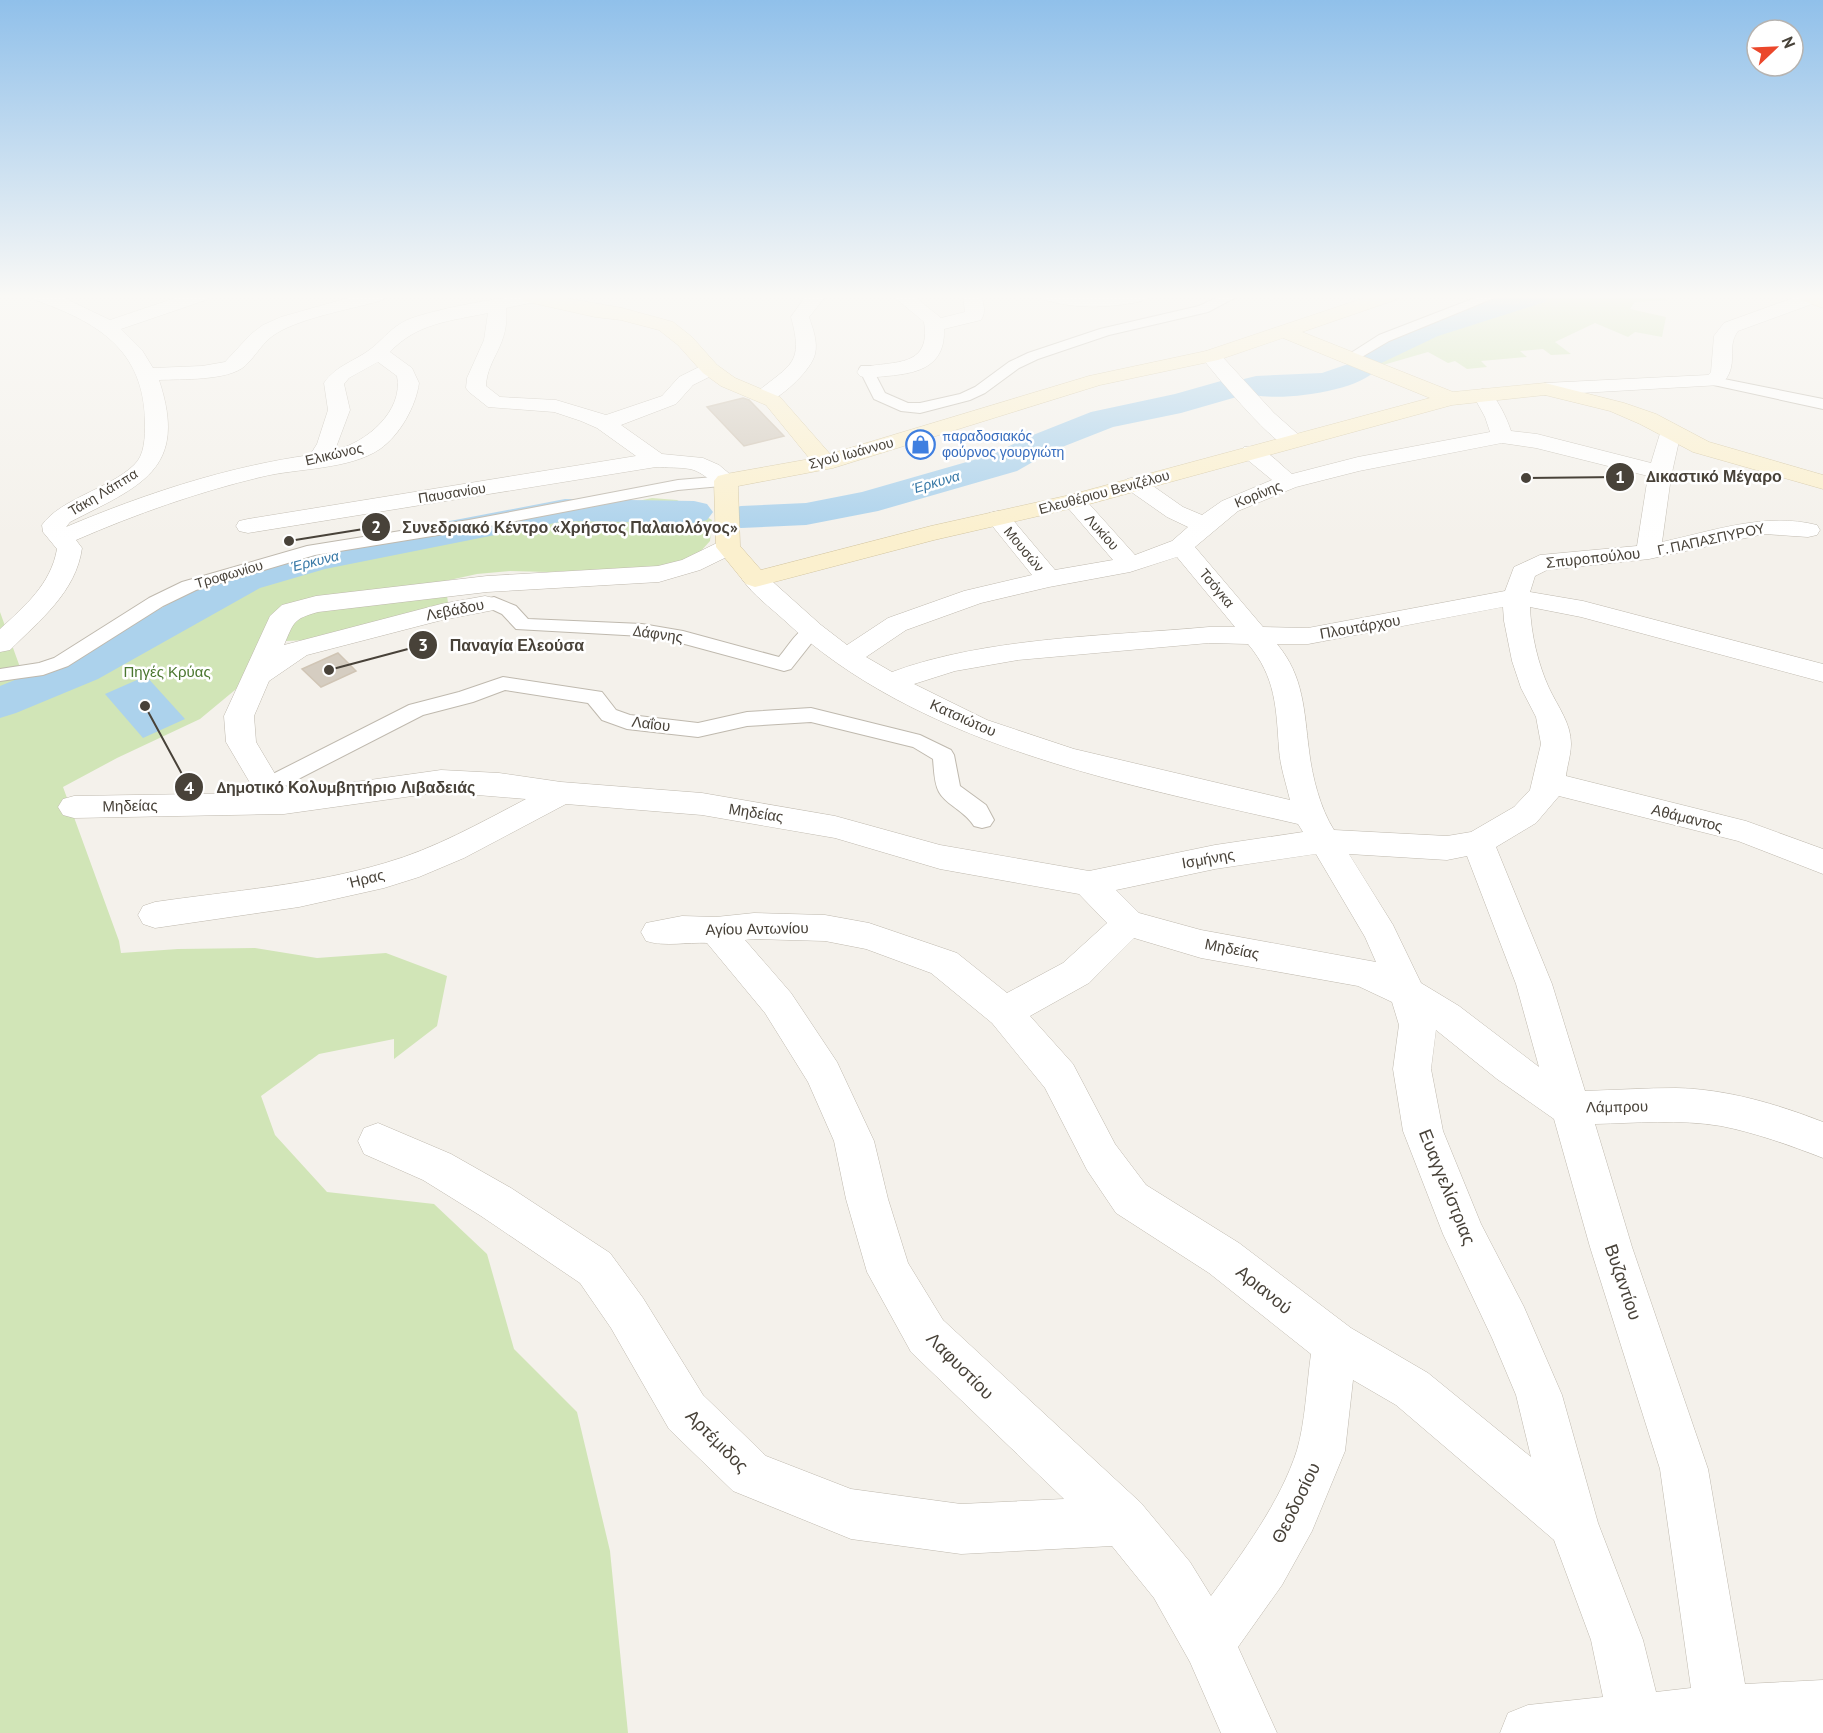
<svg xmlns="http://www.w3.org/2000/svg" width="1823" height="1733" font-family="'PT Sans',sans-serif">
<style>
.green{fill:#d1e5b7}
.water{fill:#acd2ec}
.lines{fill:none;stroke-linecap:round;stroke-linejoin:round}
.river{fill:#acd2ec;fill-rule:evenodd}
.building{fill:#d5cdc1;stroke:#d0c5b5;stroke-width:1.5}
.pedestrian-casing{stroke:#bfb9ae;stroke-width:2}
.minor-casing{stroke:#bfb9ae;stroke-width:1}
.tertiary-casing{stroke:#bfb9ae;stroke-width:1}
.secondary-casing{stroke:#d1c39e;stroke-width:1}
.pedestrian{fill:#fff;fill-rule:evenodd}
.minor{fill:#fff;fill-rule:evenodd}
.tertiary{fill:#fff;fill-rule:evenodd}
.secondary{fill:#fbf0ce;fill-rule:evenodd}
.labels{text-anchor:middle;stroke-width:5;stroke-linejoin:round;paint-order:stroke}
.far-shop-label{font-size:14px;fill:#366cbe;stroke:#fff;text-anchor:start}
.far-street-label{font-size:14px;fill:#484239;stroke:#fff}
.far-water-label{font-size:14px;font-style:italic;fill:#3778a6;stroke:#fff}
.street-label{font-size:15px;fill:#484239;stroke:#fff}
.park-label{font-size:15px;fill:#4b7730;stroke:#fff}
.near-street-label{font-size:18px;fill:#484239;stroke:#fff}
.leader{fill:none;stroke:#484239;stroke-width:2}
.callout-dot{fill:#484239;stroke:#fff;stroke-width:2}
.mark-label{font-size:18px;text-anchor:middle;font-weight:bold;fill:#fff}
.callout-label{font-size:16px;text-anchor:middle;font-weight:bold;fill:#484239;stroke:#fff;stroke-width:5;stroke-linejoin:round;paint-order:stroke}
</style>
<rect width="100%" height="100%" fill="#f4f1eb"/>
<!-- green -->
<path class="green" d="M 1544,296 L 1664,296 L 1667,300 L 1635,302 L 1630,309 L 1666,317 L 1662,337 L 1635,332 L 1628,337 L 1595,323 L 1555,342 L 1571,354 L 1551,355 L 1543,349 L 1520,351 L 1527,357 L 1481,361 L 1487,367 L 1467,369 L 1455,361 L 1448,363 L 1428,352 L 1383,365 L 1377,361 C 1425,327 1489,313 1544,296 Z
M 652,498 L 677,500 L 712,520 L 710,541 L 691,562 L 659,567 L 548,572 L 510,571 L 477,574 L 445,581 L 448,603 L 311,640 L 285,641 L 241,685 L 200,719 L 117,758 L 63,787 L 119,941 L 121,953 L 178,949 L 255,948 L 317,958 L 386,953 L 447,976 L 437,1026 L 394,1059 L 394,1039 L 319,1054 L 261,1096 L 275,1135 L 327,1192 L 434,1204 L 487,1254 L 514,1349 L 577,1412 L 610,1551 L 628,1733 L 0,1733 L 0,612 L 25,681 L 59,670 L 157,613 L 209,588 L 257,572 L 344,549 L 521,526 Z"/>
<!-- water -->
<path class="water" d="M 146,676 L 185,719 L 143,738 L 105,694 Z"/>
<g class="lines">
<!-- river -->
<path class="river" d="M 1502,296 L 1549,296 L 1545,302 L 1438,336 L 1373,367 L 1375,370 C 1360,392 1264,405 1243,391 L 1240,396 L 1181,413 L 1113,427 L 1052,451 L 1017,471 L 878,511 L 806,525 L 741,528 L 727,525 L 722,517 L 727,509 L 741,506 L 806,503 L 862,492 L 991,455 L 1028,437 L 1091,412 L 1175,394 L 1228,379 L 1241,384 L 1244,379 L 1256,376 L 1322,373 L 1354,362 L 1352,359 C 1372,330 1467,306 1502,296 Z
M 565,499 L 694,501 L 707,504 L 713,512 L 707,520 L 694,523 L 565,521 L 325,569 L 260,588 L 98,679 L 16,713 L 0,718 L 0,686 L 66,659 L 232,570 L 319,546 Z"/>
</g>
<!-- building -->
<path class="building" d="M 743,398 L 749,400 L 784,436 L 744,446 L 707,407 Z
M 338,653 L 356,671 L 321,687 L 302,669 Z"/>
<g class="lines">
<defs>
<path id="pedestrian" d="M 1220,296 L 1238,296 L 1208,312 L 1109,335 L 1038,359 L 1019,368 L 985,393 L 970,400 L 920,413 L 901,411 L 874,399 L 859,369 L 861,366 L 871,366 L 885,393 L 908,403 L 920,403 L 960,394 L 975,387 L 1009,362 L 1028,353 L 1100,329 L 1199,306 Z
M 1480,296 L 1499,296 L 1389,341 L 1355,361 L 1345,361 L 1343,358 L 1379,335 Z
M 1714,377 L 1823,399 L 1823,409 L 1709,384 L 1707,381 L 1709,378 Z
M 726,476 L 732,477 L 734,481 L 732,485 L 678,490 L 469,530 L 315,555 L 196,590 L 163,606 L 68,666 L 43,675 L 0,681 L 0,669 L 39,663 L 54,658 L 149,598 L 182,582 L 307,546 L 469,520 L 678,480 Z
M 494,597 L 516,606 L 528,619 L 642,624 L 683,631 L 779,657 C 790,645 800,622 818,627 L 821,631 L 791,669 L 784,671 L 681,643 L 642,636 L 516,629 L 502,614 L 487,607 L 484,603 L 487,599 Z
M 503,677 L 602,692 L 616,710 L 630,715 L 698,723 L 747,712 L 811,708 L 920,735 L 951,750 L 954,755 L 960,786 L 986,805 L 994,820 L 990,826 L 982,828 L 974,826 C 964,810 946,805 939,792 C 934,783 934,769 933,759 L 913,747 L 811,722 L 747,726 L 698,737 L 627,729 L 602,720 L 588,703 L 505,690 L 473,702 L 423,715 L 275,791 L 267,794 L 259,791 L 256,786 L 259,781 L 409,705 L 459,692 Z"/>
<path id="minor" d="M 32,296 L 60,296 L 110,320 L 181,296 L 209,296 L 206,300 L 121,329 L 142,350 L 153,368 L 202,366 L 225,362 L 251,334 L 263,325 L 281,317 L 355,296 L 386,296 L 383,300 C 352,309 304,317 277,333 C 263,341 256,356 245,366 C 228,381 181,379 159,380 C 189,470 140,486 70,522 L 66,527 C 144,494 226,467 310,455 L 317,444 L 328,410 L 324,383 C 336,365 356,361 372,348 C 384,338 392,327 407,320 C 427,311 521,291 537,298 L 535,302 L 506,308 C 510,345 487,358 486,386 L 500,397 L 556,400 L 606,415 L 662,396 L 679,377 L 703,365 L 717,365 L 720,369 L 717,373 L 693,385 L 676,404 L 621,425 L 662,454 L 703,458 L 719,465 L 738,481 L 734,486 C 715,491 708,473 690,469 C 680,467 667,468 656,467 L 248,533 L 239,531 L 236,526 L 239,521 L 248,519 L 636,456 L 597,428 L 581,421 L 554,412 L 488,407 L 469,392 L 466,388 L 467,378 L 484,340 L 488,313 C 450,321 417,323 390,352 L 412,368 L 419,383 C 416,406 400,435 380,449 C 349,470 297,468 261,477 C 198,492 136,514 76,540 L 82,548 C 76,592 40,620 10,650 L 0,652 L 0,629 C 25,606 51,584 57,549 L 43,532 L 42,525 C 60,499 109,489 134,465 C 145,455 145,437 145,422 C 144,349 97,322 35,300 ZM 378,362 L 397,376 C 404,411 366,443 335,450 L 350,410 L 344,384 L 349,378 Z
M 806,296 L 826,296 L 809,317 C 813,329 818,342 815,354 C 812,369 784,395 770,401 C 766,403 761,402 757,400 L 754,396 L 757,392 C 791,364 804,364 791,317 Z
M 893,296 L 914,296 L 941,318 L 965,312 L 963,296 L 981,296 C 984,305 986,312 981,320 L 944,329 C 946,377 901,374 867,378 L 860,376 L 857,372 L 860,368 C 890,360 932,370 924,322 Z
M 1042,296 L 1147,296 L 1144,300 L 1138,302 C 1105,308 1077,309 1045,300 Z
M 1211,350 L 1218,352 L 1274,413 L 1300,436 L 1303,441 L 1300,446 C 1295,447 1291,448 1286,446 C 1269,439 1213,373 1201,356 L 1204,352 Z
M 1483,389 L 1490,391 C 1499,403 1506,416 1511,431 L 1537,434 L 1651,463 L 1662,427 L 1670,425 L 1678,427 L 1681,432 L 1671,477 L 1662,542 C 1713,531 1765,512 1817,525 L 1820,530 L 1817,535 L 1808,537 L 1764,534 L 1649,559 L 1547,570 L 1535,576 L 1530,592 L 1583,601 L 1823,664 L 1823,682 L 1581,617 L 1530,607 C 1531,634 1538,664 1549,688 C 1558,707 1571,723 1571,744 C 1571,755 1567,766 1566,776 L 1746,821 L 1823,849 L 1823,874 L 1738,841 L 1559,796 L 1536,823 L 1496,847 L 1552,984 L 1585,1091 C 1615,1090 1646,1088 1676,1088 C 1726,1089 1777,1104 1823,1122 L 1823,1158 C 1789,1145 1756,1133 1721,1126 C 1679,1119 1636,1123 1595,1124 L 1632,1247 L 1708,1469 L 1745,1684 L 1823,1680 L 1823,1733 L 1500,1733 L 1508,1713 L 1528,1705 L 1603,1697 L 1591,1640 L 1554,1540 L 1396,1405 L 1353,1380 L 1345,1451 L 1312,1531 L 1282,1585 L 1238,1647 L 1277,1733 L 1221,1733 L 1190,1662 L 1154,1598 L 1112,1546 L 961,1554 L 851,1539 L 733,1491 L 669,1429 L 611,1328 L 580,1283 L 481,1216 L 423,1180 L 364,1154 L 358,1141 L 364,1128 L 378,1123 L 451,1154 L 511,1188 L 610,1253 L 643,1298 L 703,1395 L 766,1456 L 851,1489 L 961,1504 L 1064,1499 L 911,1352 L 867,1272 L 846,1199 L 834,1141 L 808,1082 L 765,1013 L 707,943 C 687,942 665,947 646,941 L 641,932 L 646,923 L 682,916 L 716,917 L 754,913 L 825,915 L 869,923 L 957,953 L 1007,993 L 1063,963 L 1107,923 L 1079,894 L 940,869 L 835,838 L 702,815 L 566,804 L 464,858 L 419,877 L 384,888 L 299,907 L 155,928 L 143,924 L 138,915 L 143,906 L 155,902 C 231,891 311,885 385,863 C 434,849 480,823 526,799 L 441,792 L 284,814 L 74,818 L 63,815 L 58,807 L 63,799 L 74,796 L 256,793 L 226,742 L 224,716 L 270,616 L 282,605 L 316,596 L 487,576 L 658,566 L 682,560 L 719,542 L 728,540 L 737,542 L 740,547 L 737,552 L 700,570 L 659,582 L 487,592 L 318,612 C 293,619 294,622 284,645 L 441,604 L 485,596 L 494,598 L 498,604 L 494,610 L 442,620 L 307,655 L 269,681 L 254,716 L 256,742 L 278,779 L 291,791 L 441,770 L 499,773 L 561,782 L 702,793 L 835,816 L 940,845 L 1089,871 L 1215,845 L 1303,832 L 1298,824 C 1125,784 918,746 784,620 C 770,607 753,595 742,579 L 746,574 L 755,571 L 764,574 L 821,625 L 847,645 L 888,618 L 964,591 L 1032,575 L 986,518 L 989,513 L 998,511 L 1007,513 L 1055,570 L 1113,560 L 1062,501 L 1066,496 L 1074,494 L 1082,496 L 1135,555 L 1172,541 L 1188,527 L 1167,517 L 1127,489 L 1123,484 L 1127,479 L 1135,477 L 1143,479 L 1183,507 L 1202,515 L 1222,501 L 1272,480 L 1244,457 L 1241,452 L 1244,447 C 1263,443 1278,463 1292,474 L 1358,457 L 1490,432 L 1485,417 L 1473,395 L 1476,391 ZM 1502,443 L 1536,448 L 1648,476 L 1637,546 L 1540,555 L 1514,567 L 1505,591 L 1308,628 L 1263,627 L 1195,547 L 1238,511 L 1296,487 L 1359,471 ZM 1177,557 L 1235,627 L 1209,627 C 1109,636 986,637 892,672 L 866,657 L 906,630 L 981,603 L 1049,587 L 1130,572 ZM 1503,607 L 1504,621 L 1512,661 L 1521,688 L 1536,717 L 1541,744 L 1530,790 L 1514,807 L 1471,832 L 1447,836 L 1334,830 C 1320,808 1312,776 1309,750 C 1304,711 1304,676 1277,644 L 1308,644 ZM 1209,643 L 1248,644 C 1276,677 1276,708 1279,749 C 1280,766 1286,783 1290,800 L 1074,749 L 987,720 L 914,684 L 955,671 L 1018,660 ZM 1316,854 L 1365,937 L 1376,962 L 1201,930 L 1139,913 L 1116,890 L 1215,869 ZM 1349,854 L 1447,860 L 1467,856 L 1516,984 L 1539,1067 L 1459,1006 L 1421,983 L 1393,925 ZM 1134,938 L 1201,958 L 1358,986 L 1392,1002 L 1399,1025 L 1393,1069 L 1403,1131 L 1443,1234 L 1492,1338 L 1516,1395 L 1531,1457 L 1428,1373 L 1351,1328 L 1239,1243 L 1146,1185 L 1115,1144 L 1073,1064 L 1030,1016 L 1089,983 ZM 754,939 L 825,941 L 866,949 L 931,973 L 992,1023 L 1045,1088 L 1087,1170 L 1116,1213 L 1209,1273 L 1311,1354 C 1307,1382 1305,1424 1297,1450 C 1281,1501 1242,1554 1211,1596 L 1190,1562 L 1141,1503 L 943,1320 L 908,1263 L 888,1199 L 874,1141 L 837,1062 L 791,993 L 745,940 ZM 1436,1030 L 1497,1079 L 1554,1119 L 1590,1247 L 1660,1469 L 1691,1688 L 1656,1692 L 1643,1640 L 1598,1523 L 1562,1395 L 1524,1307 L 1481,1224 L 1443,1131 L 1431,1069 Z"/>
<path id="tertiary" d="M 1799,296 L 1823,296 L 1823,300 L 1738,331 C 1725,348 1741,365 1721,385 L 1545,395 L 1538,393 L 1535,389 L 1538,385 L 1545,383 L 1708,375 L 1711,372 L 1714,336 L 1724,323 Z"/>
<path id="secondary" d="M 519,296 L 554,296 L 622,308 L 673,322 L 692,337 L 717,365 L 735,378 L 780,397 L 830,454 L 1089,376 L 1206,351 L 1370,296 L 1398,296 L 1395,300 L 1302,332 L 1453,392 L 1545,383 L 1624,403 L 1656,414 L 1709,442 L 1823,475 L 1823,489 L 1693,452 L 1640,424 L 1610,411 L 1545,395 L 1452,405 L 1082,506 L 934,540 L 755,587 L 746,584 L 716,547 L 714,481 L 718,476 L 726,474 L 810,459 L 766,405 L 721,386 L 703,373 L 678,345 L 659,330 L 621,320 L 595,317 L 528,302 L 522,300 ZM 1283,338 L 1430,398 L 1070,495 L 931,526 L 761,570 L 740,546 L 738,486 L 833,468 L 1100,385 L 1218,360 Z
M 1798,296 L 1823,296 L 1823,308 L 1801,300 Z"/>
</defs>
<!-- pedestrian casing -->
<use href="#pedestrian" class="pedestrian-casing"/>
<!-- minor casing -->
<use href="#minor" class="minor-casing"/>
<!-- tertiary casing -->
<use href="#tertiary" class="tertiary-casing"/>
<!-- secondary casing -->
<use href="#secondary" class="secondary-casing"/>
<!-- pedestrian -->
<use href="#pedestrian" class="pedestrian"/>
<!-- minor -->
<use href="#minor" class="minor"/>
<!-- tertiary -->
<use href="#tertiary" class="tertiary"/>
<!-- secondary -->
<use href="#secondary" class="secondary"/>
</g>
<!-- sky -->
<linearGradient id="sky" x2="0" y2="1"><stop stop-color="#90c0ea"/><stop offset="0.55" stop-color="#faf9f6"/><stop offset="1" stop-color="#faf9f6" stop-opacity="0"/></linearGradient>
<rect width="1823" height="539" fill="url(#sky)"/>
<!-- icons -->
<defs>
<symbol id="shop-ring" viewBox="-11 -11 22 22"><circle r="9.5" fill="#fff" stroke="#3f7fe0" stroke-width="1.5"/><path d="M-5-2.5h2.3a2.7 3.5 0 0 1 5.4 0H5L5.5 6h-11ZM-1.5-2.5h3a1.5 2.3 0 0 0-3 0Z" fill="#3f7fe0"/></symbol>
</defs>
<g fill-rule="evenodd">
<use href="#shop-ring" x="904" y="428" width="33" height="33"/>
</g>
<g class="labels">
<!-- far-shop labels -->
<g class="far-shop-label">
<text x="942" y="441">παραδοσιακός<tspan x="942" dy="16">φούρνος γουργιώτη</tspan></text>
</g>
<!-- far-street labels -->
<g class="far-street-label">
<text transform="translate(851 453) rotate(-15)" y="5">Σγού Ιωάννου</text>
<text transform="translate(334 454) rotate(-13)" y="5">Ελικώνος</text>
<text transform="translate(103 492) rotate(-31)" y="5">Τάκη Λάππα</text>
<text transform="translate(1104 492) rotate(-15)" y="5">Ελευθέριου Βενιζέλου</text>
<text transform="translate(452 493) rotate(-9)" y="5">Παυσανίου</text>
<text transform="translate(1258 494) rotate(-22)" y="5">Κορίνης</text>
<text transform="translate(1102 532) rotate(48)" y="5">Λυκίου</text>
<text transform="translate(1711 539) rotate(-12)" y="5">Γ. ΠΑΠΑΣΠΥΡΟΥ</text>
<text transform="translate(1024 549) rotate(50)" y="5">Μουσών</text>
<text transform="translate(229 574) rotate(-16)" y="5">Τροφωνίου</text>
<text transform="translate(1217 588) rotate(50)" y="5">Τσόγκα</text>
</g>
<!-- far-water labels -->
<g class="far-water-label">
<text transform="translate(936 482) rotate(-16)" y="5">Έρκυνα</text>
<text transform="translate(315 561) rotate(-14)" y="5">Έρκυνα</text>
</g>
<!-- street labels -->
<g class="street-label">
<text transform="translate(1593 558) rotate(-6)" y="5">Σπυροπούλου</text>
<text transform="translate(455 610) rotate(-11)" y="5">Λεβάδου</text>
<text transform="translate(1360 627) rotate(-10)" y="5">Πλουτάρχου</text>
<text transform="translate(658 634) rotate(8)" y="5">Δάφνης</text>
<text transform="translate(963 718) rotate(24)" y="5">Κατσιώτου</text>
<text transform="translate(651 724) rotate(7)" y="5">Λαΐου</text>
<text transform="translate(130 806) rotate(-1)" y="5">Μηδείας</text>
<text transform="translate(756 813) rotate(9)" y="5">Μηδείας</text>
<text transform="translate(1687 818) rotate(14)" y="5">Αθάμαντος</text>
<text transform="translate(1208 859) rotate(-10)" y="5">Ισμήνης</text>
<text transform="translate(366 879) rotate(-14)" y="5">Ήρας</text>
<text transform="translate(757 929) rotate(-1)" y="5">Αγίου Αντωνίου</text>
<text transform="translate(1232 949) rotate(11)" y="5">Μηδείας</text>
<text transform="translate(1617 1107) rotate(-1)" y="5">Λάμπρου</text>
</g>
<!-- park labels -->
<g class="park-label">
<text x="167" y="677">Πηγές Κρύας</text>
</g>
<!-- near-street labels -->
<g class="near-street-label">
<text transform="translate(1447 1187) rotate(68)" y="6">Ευαγγελίστριας</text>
<text transform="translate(1623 1282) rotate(71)" y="6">Βυζαντίου</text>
<text transform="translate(1264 1290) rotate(39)" y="6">Αριανού</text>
<text transform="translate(960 1366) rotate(45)" y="6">Λαφυστίου</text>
<text transform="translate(717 1441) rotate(45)" y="6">Αρτέμιδος</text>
<text transform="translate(1296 1503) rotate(-64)" y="6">Θεοδοσίου</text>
</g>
</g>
<!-- callouts -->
<path class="leader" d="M1526 478L1620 477M289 541L376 527M329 670L423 645M145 706L189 787"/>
<g class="callout-dot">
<circle cx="1526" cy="478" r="6"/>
<circle cx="289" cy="541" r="6"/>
<circle cx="329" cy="670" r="6"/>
<circle cx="145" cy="706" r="6"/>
<circle cx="1620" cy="477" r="15"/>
<circle cx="376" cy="527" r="15"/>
<circle cx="423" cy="645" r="15"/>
<circle cx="189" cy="787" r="15"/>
</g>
<g class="mark-label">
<text x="1620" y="483">1</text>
<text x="376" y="533">2</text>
<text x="423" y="651">3</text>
<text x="189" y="794">4</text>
</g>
<g class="callout-label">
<text x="1714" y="482">Δικαστικό Μέγαρο</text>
<text x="570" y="533">Συνεδριακό Κέντρο «Χρήστος Παλαιολόγος»</text>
<text x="517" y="651">Παναγία Ελεούσα</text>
<text x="346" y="793">Δημοτικό Κολυμβητήριο Λιβαδειάς</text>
</g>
<!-- north arrow -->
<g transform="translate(1775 48) rotate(67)"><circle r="28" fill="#ffffff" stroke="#b6b3b0" stroke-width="1.5"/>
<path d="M0-4.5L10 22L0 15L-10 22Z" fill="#eb472b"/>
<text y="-9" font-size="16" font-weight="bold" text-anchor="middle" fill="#484239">N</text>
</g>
</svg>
